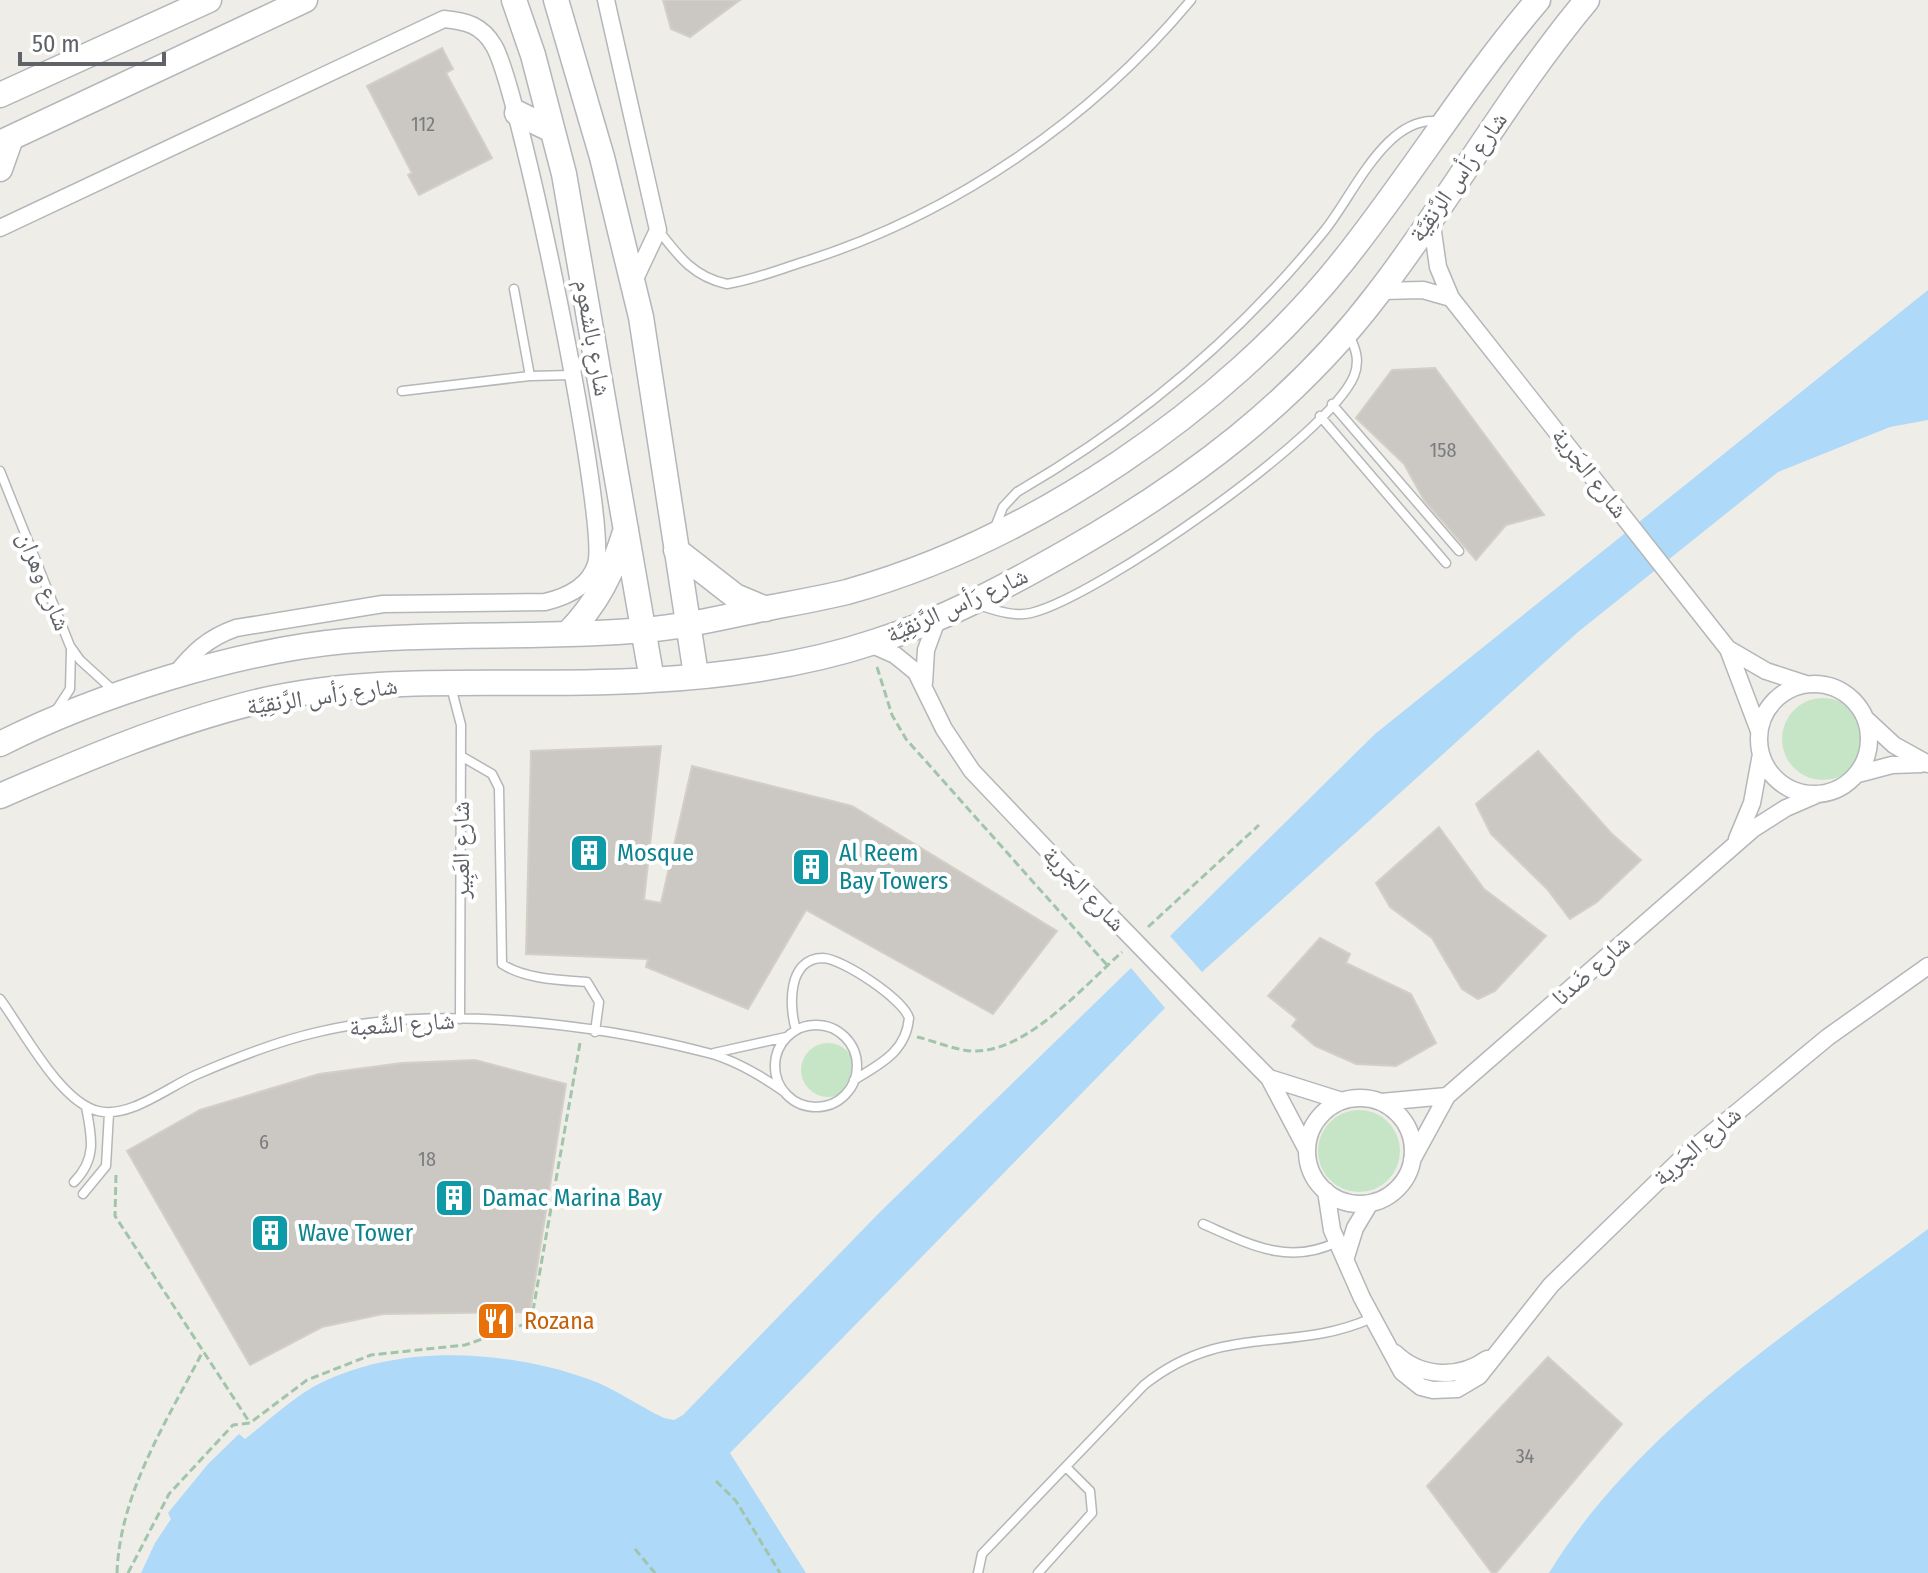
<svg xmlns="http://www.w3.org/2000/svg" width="1928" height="1573" font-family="'Fira Sans Condensed','Noto Naskh Arabic',sans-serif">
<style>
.green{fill:#c6e5c6}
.water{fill:#aed9f8}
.building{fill:#cbc8c4;stroke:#d4cfc6;stroke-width:2}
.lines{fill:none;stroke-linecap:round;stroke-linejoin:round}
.lane-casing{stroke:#b4b7ba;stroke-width:11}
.street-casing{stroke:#b4b7ba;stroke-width:19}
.secondary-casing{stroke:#b3b6ba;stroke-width:27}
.path{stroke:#a0c5aa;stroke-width:3;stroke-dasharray:8 4;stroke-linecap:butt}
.lane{stroke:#fff;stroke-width:8}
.street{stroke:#fff;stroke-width:16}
.secondary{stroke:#fff;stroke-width:24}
.street-bridge-casing{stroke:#b4b7ba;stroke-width:19;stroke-linecap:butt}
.street-bridge{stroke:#fff;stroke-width:16}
.labels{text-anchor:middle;stroke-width:8;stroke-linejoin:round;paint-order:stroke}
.number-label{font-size:20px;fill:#7a7c7e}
.street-label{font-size:24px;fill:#5f6266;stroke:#fff}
.culture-label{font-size:24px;fill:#0d838f;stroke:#fff;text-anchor:start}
.food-label{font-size:24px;fill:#c56008;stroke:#fff;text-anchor:start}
</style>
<rect width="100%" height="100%" fill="#efede7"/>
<!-- green -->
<path class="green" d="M1782 739a41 41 0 1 1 82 0a41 41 0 1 1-82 0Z
M801 1070a27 27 0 1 1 54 0a27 27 0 1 1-54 0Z
M1318 1151a41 41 0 1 1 82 0a41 41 0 1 1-82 0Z"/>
<!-- water -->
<path class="water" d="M 1928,290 L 1928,420 L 1890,427 L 1778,472 L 1578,632 L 1202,972 L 1170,936 L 1375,734 Z
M 1131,968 L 1165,1008 L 730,1453 L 806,1573 L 141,1573 L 155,1543 L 171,1519 L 168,1513 L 208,1464 L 239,1434 L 245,1439 C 267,1422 289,1401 313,1387 C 394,1343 504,1349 588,1379 C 615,1388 638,1406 664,1418 L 674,1420 L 683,1415 L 879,1213 Z
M 1928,1229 L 1928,1573 L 1549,1573 C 1637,1429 1795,1328 1928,1229 Z"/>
<!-- building -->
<path class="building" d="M 663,0 L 740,0 L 690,37 L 671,29 Z
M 442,48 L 453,69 L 446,73 L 492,158 L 419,195 L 408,175 L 412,173 L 367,86 Z
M 1435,368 L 1544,515 L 1506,525 L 1476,560 L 1424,500 L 1404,464 L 1356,418 L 1392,370 Z
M 661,746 L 644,900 L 661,903 L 692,766 L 852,806 L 1057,931 L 993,1014 L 806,910 L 748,1009 L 646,967 L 648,959 L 526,954 L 531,751 Z
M 1538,751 L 1611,833 L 1641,860 L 1597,902 L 1570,919 L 1547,889 L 1491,834 L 1476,804 Z
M 1439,827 L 1484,889 L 1546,936 L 1495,991 L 1478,999 L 1462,989 L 1432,938 L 1390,907 L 1376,883 Z
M 1320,938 L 1350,954 L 1346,963 L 1411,994 L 1436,1043 L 1396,1066 L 1356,1064 L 1315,1046 L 1292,1026 L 1297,1019 L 1268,996 Z
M 475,1060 L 566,1084 L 530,1312 L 383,1314 L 322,1327 L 250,1365 L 127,1151 L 200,1110 L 319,1074 L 402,1063 Z
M 1548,1357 L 1622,1424 L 1496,1573 L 1492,1573 L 1427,1486 Z"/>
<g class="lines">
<defs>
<path id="lane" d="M 659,231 C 679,257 694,277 727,284 C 753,280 778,270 803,262 C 953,215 1091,120 1191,0
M 514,289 L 530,376
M 402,391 L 530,376 L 572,375 L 589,352
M 1332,404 L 1459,551
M 1320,416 L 1446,563
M 0,471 L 70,646 L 80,660 L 114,691
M 994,530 L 1003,507 L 1017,492 C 1136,423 1238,338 1325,230 C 1354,194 1388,111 1442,122
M 978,605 C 995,610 1013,617 1031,613 C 1096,598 1329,436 1354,376 C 1360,361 1356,349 1349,335
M 451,687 L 461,725 L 460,1019
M 55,712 L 70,689 L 71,650
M 461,756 L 492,774 L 499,788 L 502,964 C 525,979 559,980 587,982 L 599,1002 L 595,1032
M 0,999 C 23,1030 60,1102 98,1111 C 130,1119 169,1086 198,1074 C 235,1058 278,1041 318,1032 C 434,1004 593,1023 708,1053 C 735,1060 760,1075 783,1091
M775 1066a41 41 0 1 1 82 0a41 41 0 1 1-82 0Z
M 796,1030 C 789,1007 787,958 823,958 C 843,959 903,999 909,1018 C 906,1052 880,1064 854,1080
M 714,1053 L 786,1037
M 74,1182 C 97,1159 92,1137 86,1107
M 83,1194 L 106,1166 L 109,1113
M 1203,1224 C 1249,1244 1288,1266 1337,1242
M 978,1573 L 982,1554 L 1144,1385 C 1224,1321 1289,1355 1372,1318
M 1038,1573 L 1092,1513 L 1090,1491 L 1066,1467"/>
<path id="street" d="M 606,0 L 658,230 L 633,283
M 1431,218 L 1438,267 L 1451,298 L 1728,649 L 1759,731
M 0,228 L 444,19 C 466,21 482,25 494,46 C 520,90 609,522 596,564 C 589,587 566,597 545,602 L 383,604 L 236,628 C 208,638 193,652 175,675
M 1381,291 L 1423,290 L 1451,298
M 870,644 L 895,655 L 916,672 L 944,729 L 972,771 L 1090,895
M 1730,650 L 1766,671 L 1806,684
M 924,683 L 926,650 L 937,620
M1759 739a55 55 0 1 1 110 0a55 55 0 1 1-110 0Z
M 1866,719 L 1894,745 L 1928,764
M 1858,774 L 1892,765 L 1921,764
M 1737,839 L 1752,803 L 1761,754
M 1201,1009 L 1269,1078 L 1307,1150
M 1269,1078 L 1342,1101
M1307 1151a53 53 0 1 1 106 0a53 53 0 1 1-106 0Z
M 1381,1102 L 1447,1096
M 1412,1160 L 1447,1096 L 1753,829 L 1786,808 L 1816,795
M 1326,1191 L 1332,1230 L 1362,1298 L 1402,1372 L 1421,1387 L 1433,1390 L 1457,1389 L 1479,1376 L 1551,1285 L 1683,1157 L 1828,1037 L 1928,966
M 1346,1257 L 1355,1228 L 1370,1203
M 1395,1353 C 1421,1378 1459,1379 1487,1359"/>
<path id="secondary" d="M 514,0 L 533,55 L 564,174 L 652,680
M 556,0 L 602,157 L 641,317 L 696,675
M 0,95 L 209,0
M 517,113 L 552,130
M 0,143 L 305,0
M 0,169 L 11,138
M 676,550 L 735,596 L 766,609
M 567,634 C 598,603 613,571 626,529
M 0,744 C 97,695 237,651 345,641 C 444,632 544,639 643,630 C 682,627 720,618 758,610 C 788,604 818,599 847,592 C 1030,541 1225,409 1343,261 C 1411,176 1467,83 1538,0
M 0,796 C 83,760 167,724 256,702 C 386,671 520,689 651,680 C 724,676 805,665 874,642 C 944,620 1007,586 1070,550 C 1189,482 1296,402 1379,292 C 1452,197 1510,92 1587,0"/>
</defs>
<!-- lane casing -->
<use href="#lane" class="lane-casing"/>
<!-- street casing -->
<use href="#street" class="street-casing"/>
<!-- secondary casing -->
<use href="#secondary" class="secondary-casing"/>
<!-- path -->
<path class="path" d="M 877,667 L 892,715 L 906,739 L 1107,965
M 1148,927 L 1259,825
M 917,1037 C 935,1041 959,1052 977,1051 C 1029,1050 1086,984 1122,952
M 116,1175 L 115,1216 L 250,1423
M 716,1481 L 736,1501 L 780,1573
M 635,1549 L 655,1573
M 117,1573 C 120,1492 167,1421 203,1351
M 128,1573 L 169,1494 L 233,1425 L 250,1423 L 307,1380 L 371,1355 L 465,1345 L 531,1322 L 580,1043"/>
<!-- lane -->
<use href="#lane" class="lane"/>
<!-- street -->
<use href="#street" class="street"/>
<!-- secondary -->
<use href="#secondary" class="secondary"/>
<defs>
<path id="street-bridge" d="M 1090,895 L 1201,1009"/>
</defs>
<!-- street-bridge casing -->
<use href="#street-bridge" class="street-bridge-casing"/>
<!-- street-bridge -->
<use href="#street-bridge" class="street-bridge"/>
</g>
<!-- icons -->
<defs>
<symbol id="building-square" viewBox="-11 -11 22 22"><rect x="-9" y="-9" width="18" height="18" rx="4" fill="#0f9aa8" stroke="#fff"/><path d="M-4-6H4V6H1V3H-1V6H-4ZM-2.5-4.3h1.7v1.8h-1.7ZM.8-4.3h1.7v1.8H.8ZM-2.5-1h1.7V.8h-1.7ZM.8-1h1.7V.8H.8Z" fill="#fff"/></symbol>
<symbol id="restaurant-square" viewBox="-11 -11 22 22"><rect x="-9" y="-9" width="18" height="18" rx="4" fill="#e8710a" stroke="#fff"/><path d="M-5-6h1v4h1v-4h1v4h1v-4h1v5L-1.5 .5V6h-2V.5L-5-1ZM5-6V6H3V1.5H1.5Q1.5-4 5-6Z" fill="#fff"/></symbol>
</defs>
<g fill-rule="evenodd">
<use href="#building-square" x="567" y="831" width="44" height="44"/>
<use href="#building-square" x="789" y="845" width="44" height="44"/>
<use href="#building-square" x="432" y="1176" width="44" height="44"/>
<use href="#building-square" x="248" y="1211" width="44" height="44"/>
<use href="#restaurant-square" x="474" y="1299" width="44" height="44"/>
</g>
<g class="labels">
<!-- number labels -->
<g class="number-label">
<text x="423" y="131">112</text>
<text x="1443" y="457">158</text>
<text x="264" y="1149">6</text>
<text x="427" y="1166">18</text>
<text x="1525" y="1463">34</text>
</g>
<!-- street labels -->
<g class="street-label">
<text transform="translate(1458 177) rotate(-55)" y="8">شارع رَأس الرَّنقِيَّة</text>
<text transform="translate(593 338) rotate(80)" y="8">شارع بالشعوم</text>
<text transform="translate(1590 473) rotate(52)" y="8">شارع الجَرية</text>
<text transform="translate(44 581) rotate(68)" y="8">شارع وهران</text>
<text transform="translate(957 605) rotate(-24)" y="8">شارع رَأس الرَّنقِيَّة</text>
<text transform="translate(322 696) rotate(-8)" y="8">شارع رَأس الرَّنقِيَّة</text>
<text transform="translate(461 850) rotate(-90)" y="8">شارع العَبِير</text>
<text transform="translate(1084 889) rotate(46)" y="8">شارع الجَرية</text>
<text transform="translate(1591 970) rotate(-41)" y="8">شارع ضَدنا</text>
<text transform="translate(402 1024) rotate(-4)" y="8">شارع الشِّعبة</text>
<text transform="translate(1697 1146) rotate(-41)" y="8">شارع الجَرية</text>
</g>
<!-- culture labels -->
<g class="culture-label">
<text x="617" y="861">Mosque</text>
<text x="839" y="861">Al Reem<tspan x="839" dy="28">Bay Towers</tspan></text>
<text x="482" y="1206">Damac Marina Bay</text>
<text x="298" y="1241">Wave Tower</text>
</g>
<!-- food labels -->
<g class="food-label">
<text x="524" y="1329">Rozana</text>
</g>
</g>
<!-- scale -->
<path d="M20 52v12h144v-12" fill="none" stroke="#5f6266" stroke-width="4"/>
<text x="32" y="52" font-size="24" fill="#5f6266" stroke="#ffffff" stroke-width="6" paint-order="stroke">50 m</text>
</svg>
